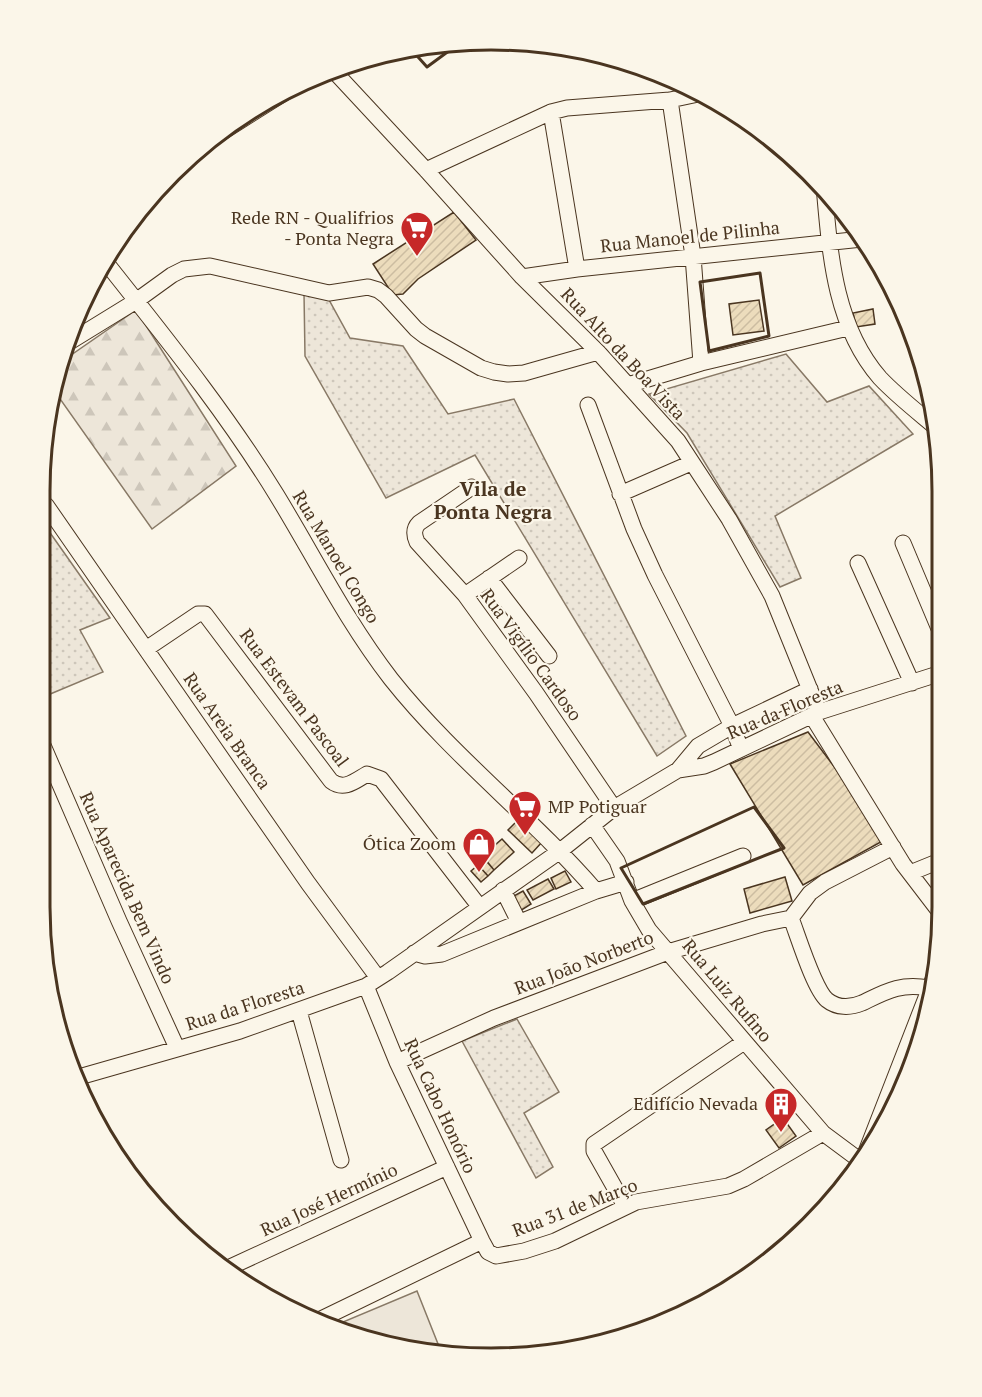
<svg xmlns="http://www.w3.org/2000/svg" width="982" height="1397" font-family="'PT Serif',serif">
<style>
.grass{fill:url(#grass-dots);stroke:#887966;stroke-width:1.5}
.forest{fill:url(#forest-firs);stroke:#887966;stroke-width:1.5}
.pitch{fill:#ede6d9;stroke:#887966;stroke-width:1.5}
.building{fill:url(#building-hatch);stroke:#4a3520;stroke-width:1.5}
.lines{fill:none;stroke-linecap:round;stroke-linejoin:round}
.minor-casing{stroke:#4a3520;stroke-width:17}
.minor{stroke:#fbf6e9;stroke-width:15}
.wall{stroke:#4a3520;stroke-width:3}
.labels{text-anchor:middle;stroke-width:4.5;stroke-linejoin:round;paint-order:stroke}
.poi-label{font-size:18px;fill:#4a3520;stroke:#fbf6e9;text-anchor:end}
.street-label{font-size:18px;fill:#4a3520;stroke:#fbf6e9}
.neighbourhood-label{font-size:20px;font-weight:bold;fill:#4a3520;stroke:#fbf6e9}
.rim{fill:none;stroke:#4a3520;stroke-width:3}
</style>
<defs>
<pattern id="grass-dots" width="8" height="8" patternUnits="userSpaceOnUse" patternTransform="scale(1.5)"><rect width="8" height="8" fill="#ede6d9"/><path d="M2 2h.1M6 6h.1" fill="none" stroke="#cdc6ba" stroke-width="1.8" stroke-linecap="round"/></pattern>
<pattern id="forest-firs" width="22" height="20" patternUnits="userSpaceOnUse" patternTransform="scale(1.5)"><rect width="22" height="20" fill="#ede6d9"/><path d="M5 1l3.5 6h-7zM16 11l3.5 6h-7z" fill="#cdc6ba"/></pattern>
<pattern id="building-hatch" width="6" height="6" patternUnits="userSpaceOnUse" patternTransform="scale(1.5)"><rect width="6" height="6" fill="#ecdcbc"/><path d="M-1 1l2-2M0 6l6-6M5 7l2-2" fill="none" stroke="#ccbda1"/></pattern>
</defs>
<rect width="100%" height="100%" fill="#fbf6e9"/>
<!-- grass -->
<path class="grass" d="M 304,293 L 329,300 L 350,338 L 403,346 L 448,414 L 514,399 L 686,736 L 657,756 L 475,455 L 386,498 L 305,356 Z
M 786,354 L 827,402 L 869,386 L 913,434 L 775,516 L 801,578 L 780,587 L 687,433 L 649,394 Z
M 46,527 L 110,618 L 80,630 L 103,672 L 43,697 Z
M 517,1019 L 559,1092 L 524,1113 L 553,1167 L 536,1178 L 462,1041 Z"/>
<!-- forest -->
<path class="forest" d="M 136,310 L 236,466 L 152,529 L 53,389 L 64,360 Z"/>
<!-- pitch -->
<path class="pitch" d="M 417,1291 L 442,1354 L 432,1354 L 331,1327 Z"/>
<!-- building -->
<path class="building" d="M 454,212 L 476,240 L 418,279 L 403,294 L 393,295 L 373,264 Z
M 759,300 L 764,331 L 733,335 L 729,304 Z
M 873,309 L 875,324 L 856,327 L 853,313 Z
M 808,732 L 888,838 L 803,885 L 730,764 Z
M 518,820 L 542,842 L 532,853 L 508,830 Z
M 502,839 L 514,852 L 494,870 L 482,856 Z
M 485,859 L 494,870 L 488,876 L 478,865 Z
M 478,865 L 488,876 L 481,882 L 471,871 Z
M 565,871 L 571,882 L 556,889 L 551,878 Z
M 785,877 L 792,901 L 750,913 L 744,889 Z
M 548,879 L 554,889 L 533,900 L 527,890 Z
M 523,891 L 531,904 L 520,911 L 512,897 Z
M 783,1118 L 796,1136 L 779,1148 L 766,1130 Z"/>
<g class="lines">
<defs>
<path id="minor" d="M 332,69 L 426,170 L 522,277 L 598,352 L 678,441 L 729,519 L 772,596 L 819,712
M 670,100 L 693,256 L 701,363
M 551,112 L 577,269
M 188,157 L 213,138 L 292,88
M 426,170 L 551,112 L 567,108 L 670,100 L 703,93
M 824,186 C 830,253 834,325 880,378 C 898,397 919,413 939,430
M 104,260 C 164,336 225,411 276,494 C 314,556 346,621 391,679 C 452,756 532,817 596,891
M 522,277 L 577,269 L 862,239
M 71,341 L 136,301 L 172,275 L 184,269 L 210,266 L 329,293 L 368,287 L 378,290 L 386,296 L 416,329 L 425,336 L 481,368 L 494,372 L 508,374 L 524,373 L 598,352
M 628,385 L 701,363 L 848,328
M 588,405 L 634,529 L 655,575 L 732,726 L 741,749
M 472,487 L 419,523 C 413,529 414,535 417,542 L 465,595 L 536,693 L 614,808
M 620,494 L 691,463
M 46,505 L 308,883 L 378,978
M 903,543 L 940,631
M 858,563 L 912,683
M 489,578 L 549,656
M 465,595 L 519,558
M 146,649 L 198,614 L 205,614 L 331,781 C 344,791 355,781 367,774 L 381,779 L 479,906
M 812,716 L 903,864 L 942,915
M 42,743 L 119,921 L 177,1048
M 678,770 L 698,746 L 732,726 L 810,689
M 592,825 L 617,861 L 632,901 L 649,930 L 823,1133 L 862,1162
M 910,873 L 942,860
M 503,890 L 519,922
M 632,901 L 743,856
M 791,918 C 798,936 814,989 827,1000 C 837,1008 850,1008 862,1003 C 887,991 900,983 929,988
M 414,953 L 425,956 L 442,954 L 596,891 L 626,882
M 366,986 L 397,1062 L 482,1241 L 488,1252 L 496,1256 L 524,1251 L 555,1241 L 636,1202 L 728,1186 L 744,1179 L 823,1133
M 299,1011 L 341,1160
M 397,1062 L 494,1018 L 668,952 L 762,924 L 791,918 L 810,893 L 825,882 L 893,847
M 79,1077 L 240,1031 L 366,986 L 388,972 L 560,851 L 614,808 L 678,770 L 704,766 L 714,762 L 819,712 L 941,673
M 864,1157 L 936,972
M 625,1206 L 594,1151 L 594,1144 L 744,1042
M 228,1268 L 447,1167
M 315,1322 L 482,1241"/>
</defs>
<!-- minor casing -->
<use href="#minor" class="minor-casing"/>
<!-- minor -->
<use href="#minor" class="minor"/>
<!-- wall -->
<path class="wall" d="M 410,48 L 427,67 L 461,42
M 760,273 L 769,336 L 709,351 L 700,282 Z
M 754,807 L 784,848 L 643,904 L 621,868 Z"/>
</g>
<!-- icons -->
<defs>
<symbol id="supermarket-pin" viewBox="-11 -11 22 30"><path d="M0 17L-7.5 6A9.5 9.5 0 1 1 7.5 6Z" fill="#c62828" stroke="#fbf6e9"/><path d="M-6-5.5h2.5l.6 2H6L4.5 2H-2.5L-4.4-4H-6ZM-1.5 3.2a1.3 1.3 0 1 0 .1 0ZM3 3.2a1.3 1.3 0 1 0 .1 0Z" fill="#fff"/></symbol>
<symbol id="shop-pin" viewBox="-11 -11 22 30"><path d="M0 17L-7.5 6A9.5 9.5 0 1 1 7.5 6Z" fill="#c62828" stroke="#fbf6e9"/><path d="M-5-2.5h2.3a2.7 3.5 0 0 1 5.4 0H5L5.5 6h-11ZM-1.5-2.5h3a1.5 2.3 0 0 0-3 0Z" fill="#fff"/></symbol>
<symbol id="building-pin" viewBox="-11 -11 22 30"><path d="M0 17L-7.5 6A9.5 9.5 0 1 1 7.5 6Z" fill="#c62828" stroke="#fbf6e9"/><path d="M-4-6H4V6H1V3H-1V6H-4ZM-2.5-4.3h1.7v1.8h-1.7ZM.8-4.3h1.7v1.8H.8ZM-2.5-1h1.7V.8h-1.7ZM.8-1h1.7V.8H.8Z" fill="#fff"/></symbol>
</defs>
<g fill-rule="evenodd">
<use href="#supermarket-pin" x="398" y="209" width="38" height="52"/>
<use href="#supermarket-pin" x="506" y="788" width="38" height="52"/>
<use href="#shop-pin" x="460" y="825" width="38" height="52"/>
<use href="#building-pin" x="762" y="1085" width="38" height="52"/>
</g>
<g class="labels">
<!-- poi labels -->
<g class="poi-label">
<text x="394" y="224">Rede RN - Qualifrios<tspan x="394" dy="21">- Ponta Negra</tspan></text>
<text x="548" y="813" text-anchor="start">MP Potiguar</text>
<text x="456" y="850">Ótica Zoom</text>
<text x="758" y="1110">Edifício Nevada</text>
</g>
<!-- street labels -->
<g class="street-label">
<text transform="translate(690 237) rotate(-6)" y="6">Rua Manoel de Pilinha</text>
<text transform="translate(623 354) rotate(47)" y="6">Rua Alto da Boa Vista</text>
<text transform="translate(336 557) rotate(59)" y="6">Rua Manoel Congo</text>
<text transform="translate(531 655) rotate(54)" y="6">Rua Vigílio Cardoso</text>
<text transform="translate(294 698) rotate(53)" y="6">Rua Estevam Pascoal</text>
<text transform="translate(785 710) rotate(-23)" y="6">Rua da Floresta</text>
<text transform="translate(227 731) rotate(55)" y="6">Rua Areia Branca</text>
<text transform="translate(127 888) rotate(66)" y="6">Rua Aparecida Bem Vindo</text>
<text transform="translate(584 963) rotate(-21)" y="6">Rua João Norberto</text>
<text transform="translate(727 991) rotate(50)" y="6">Rua Luiz Rufino</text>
<text transform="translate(245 1006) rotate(-18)" y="6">Rua da Floresta</text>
<text transform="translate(440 1106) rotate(65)" y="6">Rua Cabo Honório</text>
<text transform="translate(329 1200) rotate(-25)" y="6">Rua José Hermínio</text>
<text transform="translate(575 1208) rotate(-21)" y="6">Rua 31 de Março</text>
</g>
<!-- neighbourhood labels -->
<g class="neighbourhood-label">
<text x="493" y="496">Vila de<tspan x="493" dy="23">Ponta Negra</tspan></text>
</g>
</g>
<!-- crop -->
<path d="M0 0H982V1397H0ZM491 50H491A441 441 0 0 1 932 491V907A441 441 0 0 1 491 1348H491A441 441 0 0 1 50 907V491A441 441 0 0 1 491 50Z" fill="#fbf6e9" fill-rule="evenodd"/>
<path class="rim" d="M491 50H491A441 441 0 0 1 932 491V907A441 441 0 0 1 491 1348H491A441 441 0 0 1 50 907V491A441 441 0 0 1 491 50Z"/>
</svg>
